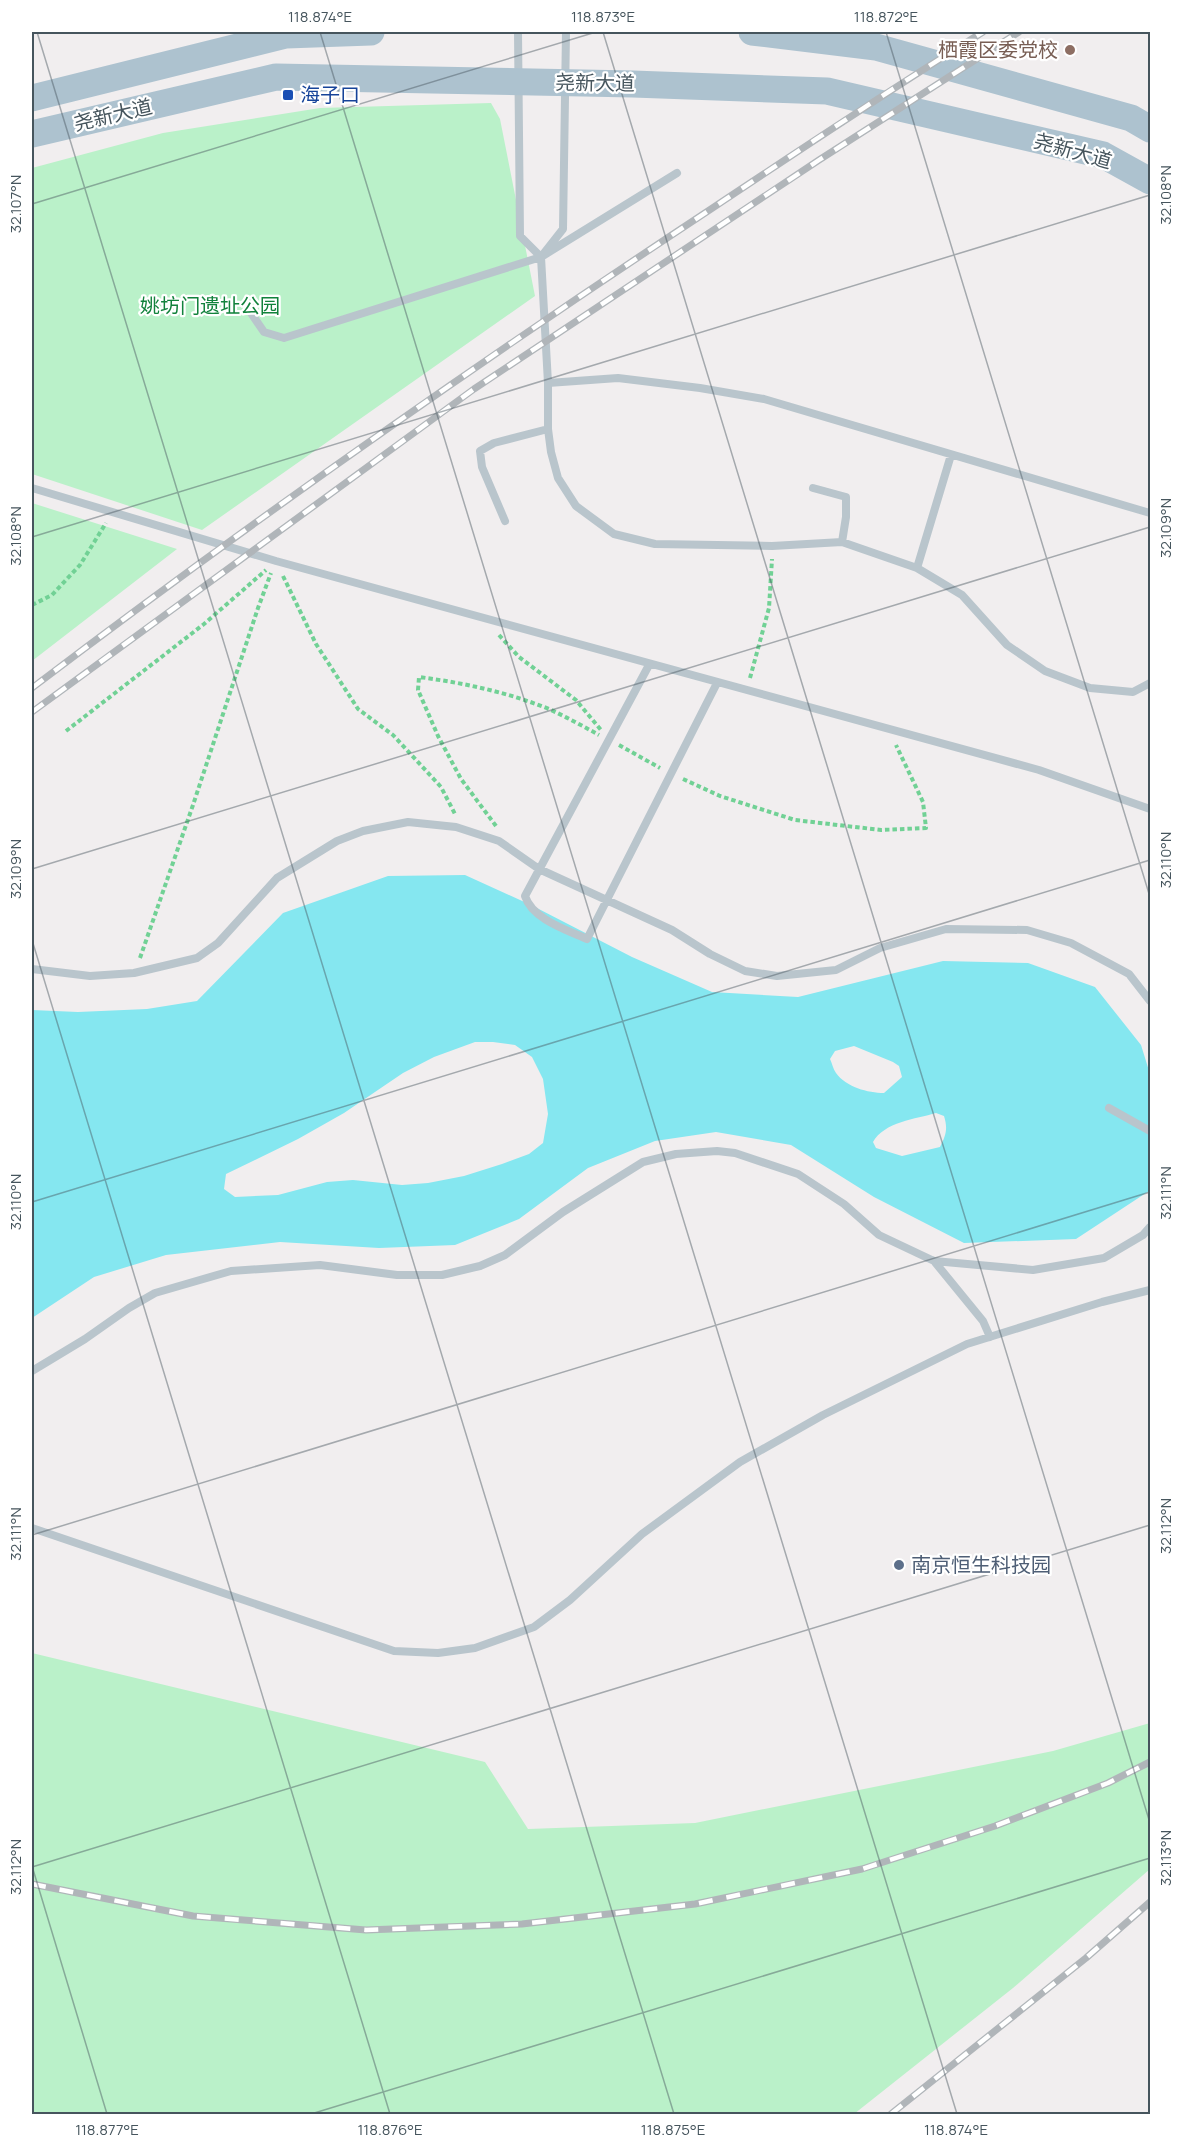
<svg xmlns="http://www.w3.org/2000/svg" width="1182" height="2146" font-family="Manrope,'Noto Sans SC',sans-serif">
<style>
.green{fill:#baf1c9}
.water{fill:#85e7f0;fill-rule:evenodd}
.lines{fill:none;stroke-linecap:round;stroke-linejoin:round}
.path{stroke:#71d195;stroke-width:4;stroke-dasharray:4.5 3;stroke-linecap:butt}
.service{stroke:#b9c5cc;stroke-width:8}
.primary{stroke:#adc2cf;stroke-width:27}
.rail-casing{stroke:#b0b5b9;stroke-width:7}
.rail{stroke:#fff;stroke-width:4.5;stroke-dasharray:14;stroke-linecap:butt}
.ticks{fill:none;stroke:#46555d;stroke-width:1.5;stroke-opacity:0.45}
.education-dot{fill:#8d6e63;stroke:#fff;stroke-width:2}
.transit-dot{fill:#1a4fb4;stroke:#fff;stroke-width:2}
.service-dot{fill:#5c6f8a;stroke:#fff;stroke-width:2}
.labels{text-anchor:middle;stroke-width:4.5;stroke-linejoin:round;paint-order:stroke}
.education-label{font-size:20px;fill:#785e54;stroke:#fff;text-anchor:end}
.street-label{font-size:20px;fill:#46555d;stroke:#fff}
.transit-label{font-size:20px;fill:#164399;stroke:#fff;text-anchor:start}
.park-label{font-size:20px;fill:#12823c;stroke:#fff}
.service-label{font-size:20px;fill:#4e5e75;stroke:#fff;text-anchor:start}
.neatline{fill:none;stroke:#46555d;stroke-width:2}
.ticks-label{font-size:15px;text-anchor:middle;fill:#46555d}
</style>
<rect width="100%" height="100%" fill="#f1eeef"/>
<!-- green -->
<path class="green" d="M 491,103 L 500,119 L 535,296 L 202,530 L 32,474 L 32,168 L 163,133 L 320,108 Z
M 32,503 L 177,549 L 32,661 Z
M 32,1653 L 485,1762 L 528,1829 L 695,1823 L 1053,1751 L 1150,1723 L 1150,1869 L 1013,1988 L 854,2114 L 32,2114 Z"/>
<!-- water -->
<path class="water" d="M 465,875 L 531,905 L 632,957 L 712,992 L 798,997 L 943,961 L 1028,963 L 1095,987 L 1141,1045 L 1150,1074 L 1149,1191 L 1076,1239 L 964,1243 L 874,1197 L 791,1145 L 716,1132 L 655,1141 L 588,1168 L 519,1219 L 455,1245 L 379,1248 L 280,1242 L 166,1255 L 94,1277 L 32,1318 L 32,1010 L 78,1012 L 147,1009 L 197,1001 L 283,913 L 388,876 ZM 475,1042 L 493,1042 L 515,1045 L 532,1057 L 543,1079 L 548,1114 L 543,1143 L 529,1154 L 502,1164 L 464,1176 L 428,1183 L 402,1185 L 353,1180 L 327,1182 L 278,1195 L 235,1197 L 224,1189 L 226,1174 L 298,1139 L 344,1113 L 403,1073 L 434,1057 ZM 854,1046 L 893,1062 L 899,1066 L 902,1077 L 884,1093 C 868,1093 846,1087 836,1073 C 833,1069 832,1063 830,1059 L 835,1051 ZM 936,1113 L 944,1116 C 948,1129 946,1135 940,1147 L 902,1156 L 876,1148 L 873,1142 C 884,1122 916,1119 936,1113 Z"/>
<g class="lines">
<!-- path -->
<path class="path" d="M 283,576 L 316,644 L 358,709 L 393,735 L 441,787 L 455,814
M 32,605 L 52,595 L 80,565 L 106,523
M 499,635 L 519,657 L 576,700 L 601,730
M 750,678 L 769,608 L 772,559
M 66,731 L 204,624 L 266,570
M 619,745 L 660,768
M 683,779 L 720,796 L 795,820 L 881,830 L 926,828 L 923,802 L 896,745
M 496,826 L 461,779 L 438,736 L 418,690 L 419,677 C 464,683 507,692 549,709 C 566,717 583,726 599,735
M 140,958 L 193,805 L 258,608 L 271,573"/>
<!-- service -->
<path class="service" d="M 518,32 L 520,236 L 541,257
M 677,173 L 541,257 L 548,383 L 548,429 L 551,452 L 558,478 L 576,506 L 614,534 L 655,544 L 772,546 L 842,542 L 917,568 L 962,595 L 1007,645 L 1045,671 L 1090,688 L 1133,692 L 1150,683
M 251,313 L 264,332 L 284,338 L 541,257 L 563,229 L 566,32
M 548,383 L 618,378 L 700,388 L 764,399 L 1150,513
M 32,488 L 276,561 L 1039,770 L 1150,809
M 813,488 L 846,497 L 846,517 L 842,542
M 505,521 L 482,467 L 480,451 L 494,443 L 548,429
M 917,568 L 951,455
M 649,665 L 525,896 C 532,919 567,930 587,939 L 717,683
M 32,969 L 90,976 L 134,973 L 197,958 L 218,943 L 277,878 L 337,841 L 363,831 L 408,822 L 456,827 L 499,841 L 539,869 L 672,930 L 710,954 L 745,971 L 777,976 L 836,970 L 880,948 L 946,929 L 1027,930 L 1071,943 L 1129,974 L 1150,1001
M 1109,1108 L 1150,1131
M 934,1261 L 983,1321 L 990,1337
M 32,1371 L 85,1339 L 129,1308 L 155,1293 L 231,1271 L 320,1265 L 397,1275 L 442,1275 L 480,1266 L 505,1255 L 563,1212 L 643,1162 L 676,1154 L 717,1151 L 735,1153 L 798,1174 L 844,1204 L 879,1235 L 934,1261 L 1033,1270 L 1104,1258 L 1143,1235 L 1150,1227
M 32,1528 L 394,1651 L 438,1653 L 475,1648 L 534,1627 L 570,1600 L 642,1534 L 740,1462 L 823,1415 L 967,1344 L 1102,1302 L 1150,1290"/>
<!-- primary -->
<path class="primary" d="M 752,32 L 876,47 L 1131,118 L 1150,129
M 32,98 L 286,35 L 371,32
M 32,134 L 276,77 L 633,84 L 827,91 L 1103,155 L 1150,181"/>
<defs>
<path id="rail" d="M 32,688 C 252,521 479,362 711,209 C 801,149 891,89 983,32
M 32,712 L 474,389 L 819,160 L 1019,32
M 32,1884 L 193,1916 L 366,1930 L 522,1924 L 695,1904 L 862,1869 L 995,1826 L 1108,1783 L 1150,1762
M 891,2114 L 1086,1958 L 1150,1902"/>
</defs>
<!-- rail casing -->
<use href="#rail" class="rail-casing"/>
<!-- rail -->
<use href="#rail" class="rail"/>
</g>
<!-- ticks -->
<path class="ticks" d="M 37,32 L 674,2114M 320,32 L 957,2114M 603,32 L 1150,1823M 886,32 L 1150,897M 32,204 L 596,32M 32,537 L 1150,195M 32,869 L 1150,527M 32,940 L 390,2114M 32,1202 L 1150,860M 32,1535 L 1150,1192M 32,1866 L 107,2114M 32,1867 L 1150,1525M 311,2114 L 1150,1858"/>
<!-- markers -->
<circle class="education-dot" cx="1070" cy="50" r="6"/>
<rect class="transit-dot" x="282" y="89" width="12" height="12" rx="3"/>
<circle class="service-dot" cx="899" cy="1565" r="6"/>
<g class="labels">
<!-- education labels -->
<g class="education-label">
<text x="1058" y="57">栖霞区委党校</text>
</g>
<!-- street labels -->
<g class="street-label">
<text transform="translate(595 83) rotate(1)" y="7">尧新大道</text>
<text transform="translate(113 115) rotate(-13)" y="7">尧新大道</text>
<text transform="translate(1073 151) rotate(16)" y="7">尧新大道</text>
</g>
<!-- transit labels -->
<g class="transit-label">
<text x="300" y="102">海子口</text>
</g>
<!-- park labels -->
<g class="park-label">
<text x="210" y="313">姚坊门遗址公园</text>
</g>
<!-- service labels -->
<g class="service-label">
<text x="911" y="1572">南京恒生科技园</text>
</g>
</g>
<!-- border -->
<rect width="1182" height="2146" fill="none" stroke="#ffffff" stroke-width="66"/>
<rect x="33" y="33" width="1116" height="2080" class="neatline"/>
<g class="ticks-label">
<text x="320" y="22">118.874°E</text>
<text x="603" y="22">118.873°E</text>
<text x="886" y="22">118.872°E</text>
<text transform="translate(1166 195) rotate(-90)" y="5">32.108°N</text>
<text transform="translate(16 204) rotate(-90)" y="5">32.107°N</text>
<text transform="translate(1166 528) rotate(-90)" y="5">32.109°N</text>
<text transform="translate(16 536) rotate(-90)" y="5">32.108°N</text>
<text transform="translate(1166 860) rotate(-90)" y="5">32.110°N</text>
<text transform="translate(16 869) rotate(-90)" y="5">32.109°N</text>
<text transform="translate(1166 1193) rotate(-90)" y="5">32.111°N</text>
<text transform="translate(16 1202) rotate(-90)" y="5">32.110°N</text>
<text transform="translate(1166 1526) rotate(-90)" y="5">32.112°N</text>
<text transform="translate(16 1534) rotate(-90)" y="5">32.111°N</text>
<text transform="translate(1166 1858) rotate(-90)" y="5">32.113°N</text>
<text transform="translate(16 1867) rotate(-90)" y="5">32.112°N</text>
<text x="107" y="2135">118.877°E</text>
<text x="390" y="2135">118.876°E</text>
<text x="673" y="2135">118.875°E</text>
<text x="956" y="2135">118.874°E</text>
</g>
</svg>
